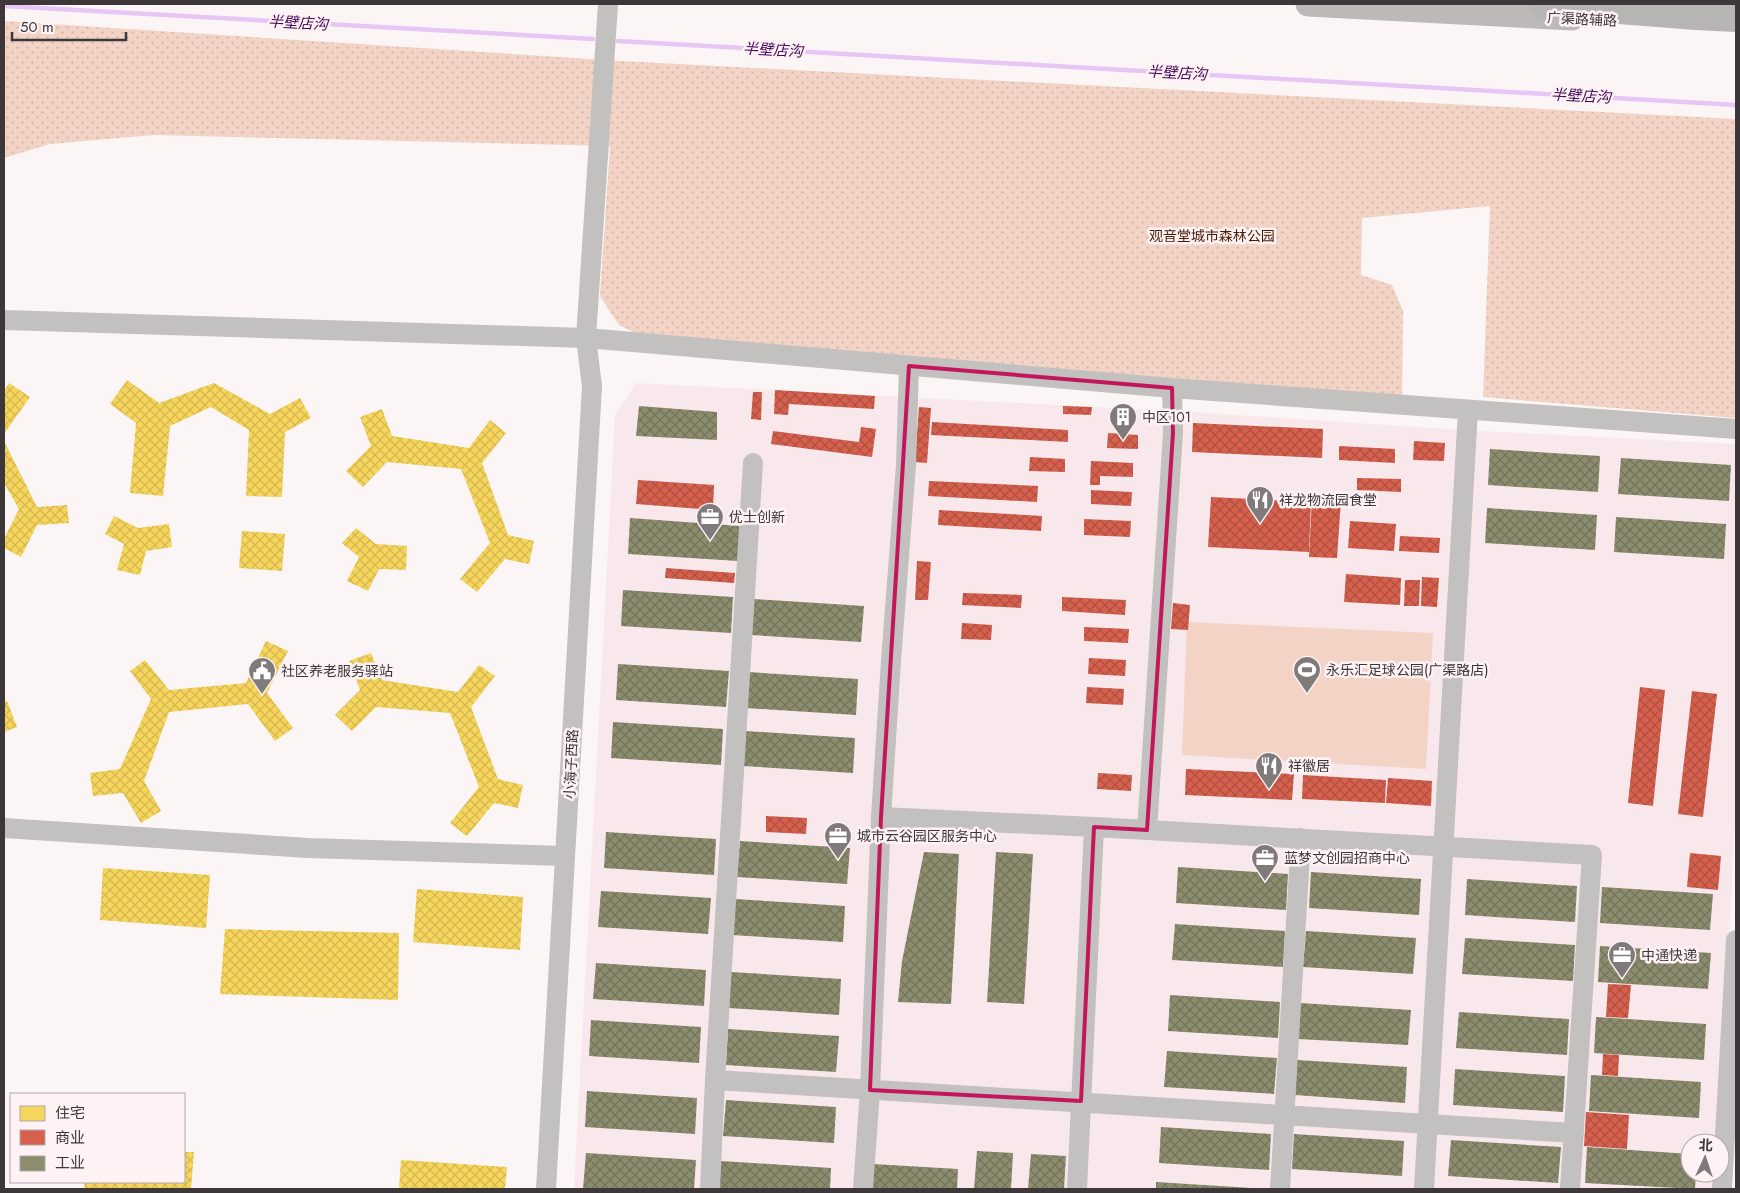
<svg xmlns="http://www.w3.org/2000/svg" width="1740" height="1193" font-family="Jost,'Noto Sans SC',sans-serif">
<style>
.built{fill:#f8e8ec}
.grass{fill:url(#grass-dots)}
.garden{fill:#f2d3c5}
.homes{fill:url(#homes-cross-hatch)}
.shops{fill:url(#shops-cross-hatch)}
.industry{fill:url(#industry-cross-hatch)}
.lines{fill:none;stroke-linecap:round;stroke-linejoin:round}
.stream{stroke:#e7c6f5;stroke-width:4.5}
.minor{stroke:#c3c0c0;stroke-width:20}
.major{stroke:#bdb9b9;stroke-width:25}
.highway{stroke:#b7b4b4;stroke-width:28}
.marked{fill:none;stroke:#c2185b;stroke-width:4;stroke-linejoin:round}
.labels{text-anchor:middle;stroke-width:5;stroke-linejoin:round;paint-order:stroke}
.street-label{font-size:14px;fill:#3d3739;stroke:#fef2f5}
.park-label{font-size:14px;fill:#4a1c00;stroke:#fef2f5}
.poi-label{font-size:14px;fill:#3d3739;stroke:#fef2f5;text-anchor:start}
.water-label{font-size:15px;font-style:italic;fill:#430858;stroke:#fef2f5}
</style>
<defs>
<pattern id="grass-dots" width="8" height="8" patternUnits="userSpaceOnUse" patternTransform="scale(1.25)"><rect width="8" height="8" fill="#f2d3c5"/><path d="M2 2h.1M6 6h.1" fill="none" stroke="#d0b6aa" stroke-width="1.8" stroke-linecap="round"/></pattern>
<pattern id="homes-cross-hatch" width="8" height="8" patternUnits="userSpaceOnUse" patternTransform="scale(1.25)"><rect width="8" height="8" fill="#f6d55c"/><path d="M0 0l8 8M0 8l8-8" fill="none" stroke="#d4b751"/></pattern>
<pattern id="shops-cross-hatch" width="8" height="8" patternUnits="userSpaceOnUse" patternTransform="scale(1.25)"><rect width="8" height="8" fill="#d6604d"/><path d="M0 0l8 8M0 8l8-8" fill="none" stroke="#af5041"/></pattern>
<pattern id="industry-cross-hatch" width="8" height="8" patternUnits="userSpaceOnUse" patternTransform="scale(1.25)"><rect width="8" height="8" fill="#8c8c6e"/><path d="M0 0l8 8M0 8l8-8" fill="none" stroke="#74735b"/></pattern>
</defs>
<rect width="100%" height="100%" fill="#fbf5f6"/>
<!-- built -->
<path class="built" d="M 636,383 L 1191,412 L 1463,430 L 1736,444 L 1736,805 L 1718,1143 L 1690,1143 L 1690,1173 L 1716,1173 L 1715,1189 L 574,1189 L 615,415 Z"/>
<!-- grass -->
<path class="grass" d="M 4,21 L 621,61 L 1736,119 L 1736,418 L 1483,397 L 1490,206 L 1362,218 L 1361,275 L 1392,285 L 1403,311 L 1402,396 L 643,337 L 619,325 L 600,296 L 610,146 L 154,135 L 50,144 L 4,158 Z"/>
<!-- garden -->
<path class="garden" d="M 1187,622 L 1433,633 L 1426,769 L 1182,755 Z"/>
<!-- homes -->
<path class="homes" d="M 127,380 L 159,403 L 214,383 L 270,414 L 300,398 L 311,418 L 285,432 L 282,497 L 246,496 L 249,430 L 211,407 L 170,426 L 163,496 L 130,493 L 136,423 L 110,404 Z
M 9,383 L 30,397 L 4,434 L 4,391 Z
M 382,409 L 392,436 L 469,448 L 490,420 L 506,433 L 482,463 L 508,535 L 534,541 L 529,564 L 505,559 L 477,592 L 460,579 L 490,543 L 461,469 L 387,462 L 363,487 L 346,471 L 371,446 L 360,417 Z
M 4,441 L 37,507 L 67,505 L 69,523 L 37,525 L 21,557 L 4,548 L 4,539 L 19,509 L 4,483 Z
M 114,516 L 138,528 L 169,524 L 172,547 L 146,551 L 140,575 L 117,570 L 124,544 L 105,534 Z
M 356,528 L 376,544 L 407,546 L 406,570 L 379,569 L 368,591 L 347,581 L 359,557 L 342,543 Z
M 242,531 L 285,534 L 282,571 L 239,568 Z
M 266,641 L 288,651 L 267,693 L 293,728 L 275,741 L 248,704 L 169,712 L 144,781 L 161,811 L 141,823 L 123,793 L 93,796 L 90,773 L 120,769 L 151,699 L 130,671 L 145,660 L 169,690 L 246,683 Z
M 371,653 L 382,680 L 458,692 L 479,665 L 495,676 L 471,707 L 498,779 L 523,785 L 518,808 L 494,803 L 467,836 L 450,823 L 479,787 L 450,713 L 376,707 L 352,731 L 335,715 L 360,690 L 349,661 Z
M 7,701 L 17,727 L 4,732 L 4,702 Z
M 103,868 L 210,875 L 206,928 L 100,920 Z
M 417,889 L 523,897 L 520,950 L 413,942 Z
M 225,929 L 399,933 L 398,1000 L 220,994 Z
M 184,1152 L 194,1152 L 191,1189 L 84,1189 L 85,1182 L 184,1182 Z
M 401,1160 L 507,1167 L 505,1189 L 399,1189 Z"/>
<!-- shops -->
<path class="shops" d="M 775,390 L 875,396 L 874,409 L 789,404 L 788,415 L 774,414 Z
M 753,392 L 762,392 L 761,420 L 751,419 Z
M 1063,406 L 1092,407 L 1091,415 L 1063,414 Z
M 919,407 L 931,408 L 927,463 L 915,462 Z
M 932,422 L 1068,430 L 1068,442 L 931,435 Z
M 1193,423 L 1323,429 L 1322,458 L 1192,452 Z
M 861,427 L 876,429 L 872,457 L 771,444 L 773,431 L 859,442 Z
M 1108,433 L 1138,435 L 1138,449 L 1107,448 Z
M 1414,441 L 1445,443 L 1444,461 L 1413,460 Z
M 1339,446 L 1395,449 L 1395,463 L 1339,460 Z
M 1030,457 L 1065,459 L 1065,472 L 1029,471 Z
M 1091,461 L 1133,463 L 1133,477 L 1100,476 L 1100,485 L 1090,485 Z
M 1357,478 L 1401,479 L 1401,492 L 1357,490 Z
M 638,480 L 714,485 L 713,510 L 636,504 Z
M 929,481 L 1038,486 L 1037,502 L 928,496 Z
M 1091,490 L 1132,492 L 1131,506 L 1091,504 Z
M 1211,497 L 1311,502 L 1309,552 L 1208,547 Z
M 1312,498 L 1341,500 L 1337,558 L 1309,557 Z
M 939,510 L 1042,516 L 1041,531 L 938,525 Z
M 1084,519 L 1131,521 L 1130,537 L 1084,535 Z
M 1350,521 L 1396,524 L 1394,551 L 1348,548 Z
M 1400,536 L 1440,538 L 1439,553 L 1399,551 Z
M 917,561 L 931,562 L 928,600 L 915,600 Z
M 666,568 L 735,573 L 734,583 L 665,578 Z
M 1346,574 L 1401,578 L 1400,605 L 1344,602 Z
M 1422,577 L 1439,578 L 1437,607 L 1421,606 Z
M 1405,580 L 1420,580 L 1419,606 L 1404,606 Z
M 963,593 L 1022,595 L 1021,608 L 962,605 Z
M 1062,597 L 1126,600 L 1125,615 L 1062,611 Z
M 1173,603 L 1190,605 L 1188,630 L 1171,629 Z
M 962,623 L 992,625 L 991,640 L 961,639 Z
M 1084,627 L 1129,629 L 1128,643 L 1084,641 Z
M 1089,658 L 1126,660 L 1125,676 L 1088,674 Z
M 1087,687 L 1124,689 L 1123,705 L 1086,703 Z
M 1640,687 L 1665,690 L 1653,806 L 1628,803 Z
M 1692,691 L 1717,694 L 1703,817 L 1678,814 Z
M 1186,769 L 1294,774 L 1292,800 L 1185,795 Z
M 1098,773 L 1132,775 L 1131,791 L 1097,789 Z
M 1303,775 L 1386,780 L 1385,803 L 1302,799 Z
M 1388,778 L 1432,781 L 1431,806 L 1386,803 Z
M 766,816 L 807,818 L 806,834 L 766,832 Z
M 1690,853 L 1721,856 L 1718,890 L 1687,887 Z
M 1608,984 L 1631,985 L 1628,1018 L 1606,1017 Z
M 1603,1054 L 1619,1055 L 1618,1076 L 1602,1075 Z
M 1586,1112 L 1629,1115 L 1627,1149 L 1584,1146 Z"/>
<!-- industry -->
<path class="industry" d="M 639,406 L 717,412 L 717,440 L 636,436 Z
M 1490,449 L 1600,456 L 1598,492 L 1488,485 Z
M 1621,458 L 1731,465 L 1729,501 L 1618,494 Z
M 1487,508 L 1597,515 L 1595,550 L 1485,543 Z
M 1616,517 L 1726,524 L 1724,559 L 1614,552 Z
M 630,518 L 740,526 L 738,561 L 628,554 Z
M 623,590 L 733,597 L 731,633 L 621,626 Z
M 754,599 L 864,606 L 861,642 L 751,635 Z
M 618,664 L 729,671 L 726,707 L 616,700 Z
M 748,672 L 858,679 L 856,715 L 746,708 Z
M 613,722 L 723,729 L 721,765 L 611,758 Z
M 745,731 L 855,738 L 853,773 L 743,766 Z
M 606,832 L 716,839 L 714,875 L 604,868 Z
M 740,841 L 850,848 L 847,884 L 737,877 Z
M 924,852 L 959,854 L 951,1004 L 898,1002 L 902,961 Z
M 996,852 L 1033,854 L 1024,1004 L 987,1002 Z
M 1178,867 L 1288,874 L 1286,910 L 1176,903 Z
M 1311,872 L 1421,879 L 1419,915 L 1309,908 Z
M 1467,879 L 1577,886 L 1575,922 L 1465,915 Z
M 1602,887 L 1713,894 L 1710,930 L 1600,923 Z
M 601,891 L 711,898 L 708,934 L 598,927 Z
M 735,899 L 845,906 L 843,942 L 732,935 Z
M 1175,924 L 1285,931 L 1283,967 L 1172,960 Z
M 1306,931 L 1416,938 L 1413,974 L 1303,967 Z
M 1465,938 L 1575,945 L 1573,981 L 1462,974 Z
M 1600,946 L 1711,953 L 1708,989 L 1598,982 Z
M 596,963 L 706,970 L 704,1006 L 593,999 Z
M 731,972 L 841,979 L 839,1015 L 729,1008 Z
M 1170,995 L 1280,1002 L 1278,1038 L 1168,1031 Z
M 1300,1003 L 1411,1010 L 1408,1045 L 1298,1039 Z
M 1459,1012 L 1569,1019 L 1567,1055 L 1456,1048 Z
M 1596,1017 L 1706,1024 L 1704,1060 L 1594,1053 Z
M 591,1020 L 701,1027 L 699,1063 L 589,1056 Z
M 728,1029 L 839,1036 L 836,1072 L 726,1065 Z
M 1167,1051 L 1277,1058 L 1274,1094 L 1164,1087 Z
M 1297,1060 L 1407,1067 L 1405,1103 L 1295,1095 Z
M 1455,1069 L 1565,1076 L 1563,1112 L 1453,1105 Z
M 1591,1075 L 1701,1082 L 1699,1118 L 1589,1111 Z
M 587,1091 L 697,1098 L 695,1134 L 585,1127 Z
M 726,1100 L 836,1107 L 834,1143 L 723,1136 Z
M 1161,1127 L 1271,1134 L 1269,1170 L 1159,1163 Z
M 1294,1134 L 1404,1141 L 1402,1176 L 1292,1169 Z
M 1451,1140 L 1561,1147 L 1558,1183 L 1448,1176 Z
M 1587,1147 L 1690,1154 L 1690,1173 L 1696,1173 L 1695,1189 L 1585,1183 Z
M 977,1151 L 1013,1153 L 1011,1189 L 974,1189 Z
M 586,1153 L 696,1160 L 694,1189 L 583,1189 Z
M 1031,1154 L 1066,1156 L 1064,1189 L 1028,1189 Z
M 721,1161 L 831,1168 L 830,1189 L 719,1189 Z
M 873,1164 L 958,1169 L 957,1189 L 872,1189 Z
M 1156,1182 L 1251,1188 L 1251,1189 L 1156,1189 Z"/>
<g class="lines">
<!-- stream -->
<path class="stream" d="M 4,6 L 593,39
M 618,41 L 1736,105"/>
<!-- minor -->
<path class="minor" d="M 4,320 L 586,338 L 1172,388 L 1736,429
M 881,817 L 1094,827 L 1592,855 L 1570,1189
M 4,828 L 308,848 L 565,856
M 1147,830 L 1173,433 L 1172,388
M 715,1080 L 1574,1133
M 546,1189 L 592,386 L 586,338 L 608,4
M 710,1189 L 715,1080 L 753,463
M 863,1189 L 870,1090 L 881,817 L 891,661 L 906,465 L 909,366
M 1077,1189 L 1094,827
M 1280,1189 L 1301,838
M 1424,1189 L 1468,410
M 1722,1189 L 1736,940"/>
<!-- major -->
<path class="major" d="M 1308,4 L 1572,18"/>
<!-- highway -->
<path class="highway" d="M 1543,4 L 1696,16 L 1736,18"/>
</g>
<!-- marked area -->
<path class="marked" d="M 909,366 L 1172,388 L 1173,433 L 1147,830 L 1094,827 L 1081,1101 L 870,1090 L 881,817 Z"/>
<!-- icons -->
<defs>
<symbol id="building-pin" viewBox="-11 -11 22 30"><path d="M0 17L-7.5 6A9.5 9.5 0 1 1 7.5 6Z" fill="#807a7b" stroke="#fef2f5"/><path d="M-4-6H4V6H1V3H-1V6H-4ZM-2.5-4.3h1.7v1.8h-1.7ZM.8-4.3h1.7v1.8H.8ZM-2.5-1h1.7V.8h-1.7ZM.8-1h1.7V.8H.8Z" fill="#fff"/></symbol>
<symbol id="restaurant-pin" viewBox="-11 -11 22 30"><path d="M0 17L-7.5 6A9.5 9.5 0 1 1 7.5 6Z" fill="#807a7b" stroke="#fef2f5"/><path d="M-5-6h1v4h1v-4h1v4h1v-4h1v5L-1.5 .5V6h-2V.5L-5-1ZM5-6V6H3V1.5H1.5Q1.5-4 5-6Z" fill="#fff"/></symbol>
<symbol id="office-pin" viewBox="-11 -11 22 30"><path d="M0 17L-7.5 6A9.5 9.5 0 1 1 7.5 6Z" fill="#807a7b" stroke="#fef2f5"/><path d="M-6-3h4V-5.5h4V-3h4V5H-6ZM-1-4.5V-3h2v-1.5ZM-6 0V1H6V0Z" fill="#fff"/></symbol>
<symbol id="stadium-pin" viewBox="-11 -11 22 30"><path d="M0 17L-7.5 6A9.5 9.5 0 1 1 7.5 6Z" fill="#807a7b" stroke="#fef2f5"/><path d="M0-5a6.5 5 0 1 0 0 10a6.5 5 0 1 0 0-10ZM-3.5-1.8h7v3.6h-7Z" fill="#fff"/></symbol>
<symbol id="civic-pin" viewBox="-11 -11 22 30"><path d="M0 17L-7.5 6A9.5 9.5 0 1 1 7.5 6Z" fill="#807a7b" stroke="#fef2f5"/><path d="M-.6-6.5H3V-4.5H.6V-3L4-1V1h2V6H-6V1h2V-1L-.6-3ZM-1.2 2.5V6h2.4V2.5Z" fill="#fff"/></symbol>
</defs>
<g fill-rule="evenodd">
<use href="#building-pin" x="1107" y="401" width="32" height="43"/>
<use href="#restaurant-pin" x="1244" y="484" width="32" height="43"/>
<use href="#office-pin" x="694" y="501" width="32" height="43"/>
<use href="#stadium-pin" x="1291" y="654" width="32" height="43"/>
<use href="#civic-pin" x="246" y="655" width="32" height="43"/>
<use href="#restaurant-pin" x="1253" y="750" width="32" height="43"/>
<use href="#office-pin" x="822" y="820" width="32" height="43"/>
<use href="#office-pin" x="1249" y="842" width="32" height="43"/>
<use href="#office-pin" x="1606" y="939" width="32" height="43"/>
</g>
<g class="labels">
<!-- street labels -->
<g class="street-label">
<text transform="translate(1582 19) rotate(3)" y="5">广渠路辅路</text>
<text transform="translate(571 764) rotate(-87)" y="5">小海子西路</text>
</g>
<!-- park labels -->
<g class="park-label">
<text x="1212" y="241">观音堂城市森林公园</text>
</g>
<!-- poi labels -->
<g class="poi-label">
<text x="1142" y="422">中区101</text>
<text x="1279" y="505">祥龙物流园食堂</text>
<text x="729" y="522">优士创新</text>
<text x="1326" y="675">永乐汇足球公园(广渠路店)</text>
<text x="281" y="676">社区养老服务驿站</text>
<text x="1288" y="771">祥徽居</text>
<text x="857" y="841">城市云谷园区服务中心</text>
<text x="1284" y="863">蓝梦文创园招商中心</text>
<text x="1641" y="960">中通快递</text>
</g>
<!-- water labels -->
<g class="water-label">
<text transform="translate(298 23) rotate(3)" y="5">半壁店沟</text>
<text transform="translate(773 50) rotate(3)" y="5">半壁店沟</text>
<text transform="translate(1177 73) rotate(3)" y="5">半壁店沟</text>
<text transform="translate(1581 96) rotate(3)" y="5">半壁店沟</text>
</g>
</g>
<!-- border -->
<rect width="1740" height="1193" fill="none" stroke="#3d3739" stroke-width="10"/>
<!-- legend -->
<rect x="10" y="1093" width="175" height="90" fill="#fef2f5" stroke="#b1a7aa"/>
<rect x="20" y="1106" width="25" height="15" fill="#f6d55c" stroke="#b1a7aa"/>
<text x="55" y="1118" font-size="15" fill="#3d3739">住宅</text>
<rect x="20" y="1130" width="25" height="15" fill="#d6604d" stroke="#b1a7aa"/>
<text x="55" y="1143" font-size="15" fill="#3d3739">商业</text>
<rect x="20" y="1156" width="25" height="15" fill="#8c8c6e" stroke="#b1a7aa"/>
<text x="55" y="1168" font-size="15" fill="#3d3739">工业</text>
<!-- north arrow -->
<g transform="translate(1705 1158) rotate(3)"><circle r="24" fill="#fef2f5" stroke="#b1a7aa"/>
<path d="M0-4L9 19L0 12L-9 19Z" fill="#807a7b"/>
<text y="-8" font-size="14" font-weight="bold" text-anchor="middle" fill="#3d3739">北</text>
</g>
<!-- scale -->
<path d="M12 32v8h114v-8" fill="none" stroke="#3d3739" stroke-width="2.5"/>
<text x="20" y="32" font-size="15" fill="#3d3739" stroke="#fef2f5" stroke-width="4" paint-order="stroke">50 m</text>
</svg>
